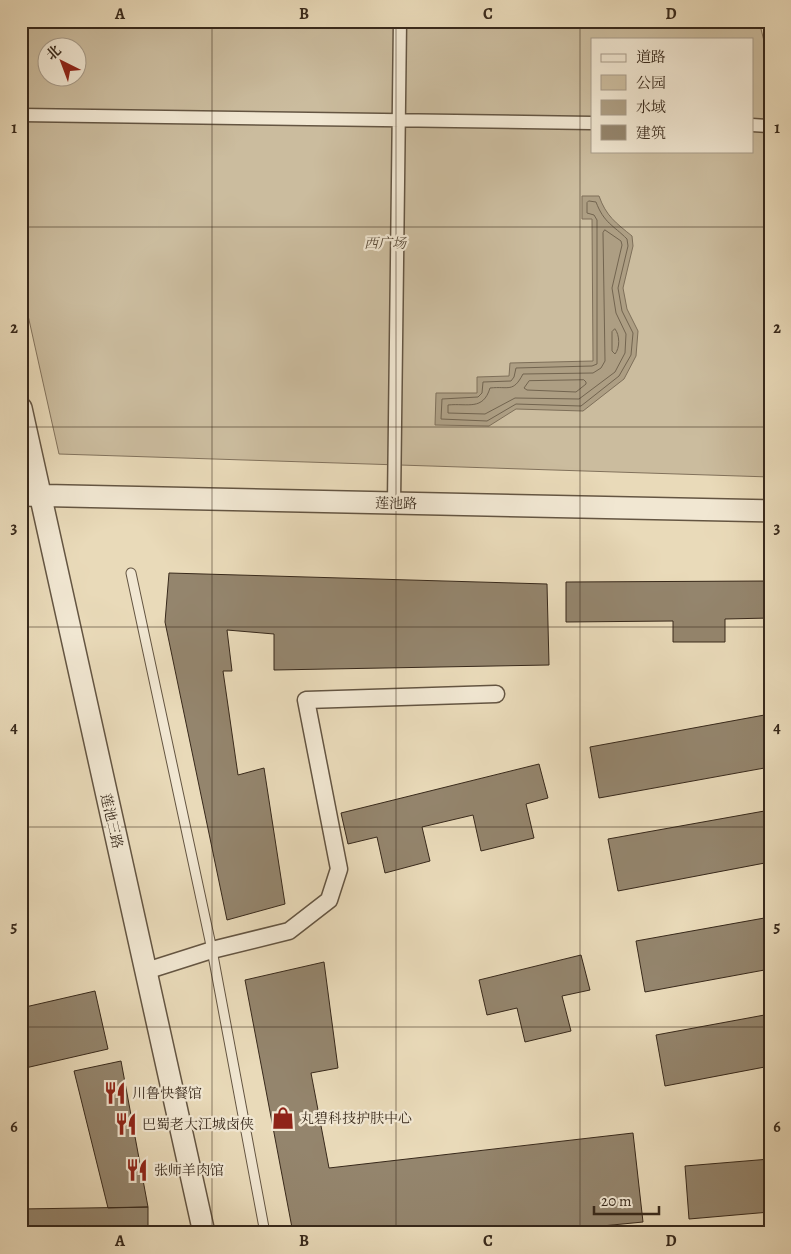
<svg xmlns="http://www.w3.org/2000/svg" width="791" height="1254" font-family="Alegreya,'Noto Serif SC',serif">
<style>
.green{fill:#cbbc9e;stroke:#82725c;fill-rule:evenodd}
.water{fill:#ad9e83;stroke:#7e6f59}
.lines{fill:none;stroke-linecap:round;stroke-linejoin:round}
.shore{stroke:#72644f;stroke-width:1}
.building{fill:#94856d;stroke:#38291b}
.service-casing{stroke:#645542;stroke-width:11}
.pedestrian-casing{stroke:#645542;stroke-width:15}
.minor-casing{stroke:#645542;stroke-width:19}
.tertiary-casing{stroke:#645542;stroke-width:24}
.service{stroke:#f1e7d2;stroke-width:9}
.pedestrian{stroke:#f1e7d2;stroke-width:12}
.minor{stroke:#f1e7d2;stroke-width:16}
.tertiary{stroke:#f1e7d2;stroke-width:21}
.grid{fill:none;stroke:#38291b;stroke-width:1;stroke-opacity:0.55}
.labels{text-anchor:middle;stroke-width:4.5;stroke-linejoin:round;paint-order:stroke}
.park-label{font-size:14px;font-style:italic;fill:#5d4e3c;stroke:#f1e7d2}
.street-label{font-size:14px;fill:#38291b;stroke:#f1e7d2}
.poi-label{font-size:14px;fill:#38291b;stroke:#f1e7d2;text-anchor:start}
.neatline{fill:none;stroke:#38291b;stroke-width:2}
.grid-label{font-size:16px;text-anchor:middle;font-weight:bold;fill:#38291b}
</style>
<rect width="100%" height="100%" fill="#e9dab9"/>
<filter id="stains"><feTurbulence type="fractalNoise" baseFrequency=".004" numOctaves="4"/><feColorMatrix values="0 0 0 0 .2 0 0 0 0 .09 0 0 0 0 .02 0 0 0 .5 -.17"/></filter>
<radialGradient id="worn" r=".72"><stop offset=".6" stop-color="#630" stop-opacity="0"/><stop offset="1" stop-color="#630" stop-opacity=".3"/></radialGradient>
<!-- green -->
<path class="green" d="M 21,21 L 759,21 L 770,65 L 770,477 L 59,454 L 21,284 ZM 592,39 L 752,39 L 752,151 L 592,151 ZM 48,48 L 78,48 L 78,78 L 48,78 Z"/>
<!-- water -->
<path class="water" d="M 582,196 L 599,196 C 606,216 616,223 632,236 L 633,246 L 623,288 L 627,309 L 638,331 L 636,356 L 624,379 L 583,411 L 516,409 L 489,426 L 435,425 L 436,393 L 477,393 L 477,377 L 509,376 L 510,363 L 593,361 L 592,219 L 582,219 Z"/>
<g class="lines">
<!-- shore -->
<path class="shore" d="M 589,201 L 596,202 C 604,223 613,225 627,239 L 628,246 L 618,288 L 622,311 L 633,333 L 631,355 L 619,376 L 581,406 L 516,404 L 487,421 L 441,419 L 442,399 L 478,397 L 482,393 L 483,382 L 511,381 L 514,377 L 516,368 L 592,366 L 597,364 L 597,220 L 594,215 L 587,213 L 587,203 Z
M 605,230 L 621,241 L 622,245 L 612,288 L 616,313 L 626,334 L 625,353 L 615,372 L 579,399 L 515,398 L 485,414 L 448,413 L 448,405 C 468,403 483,411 490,388 C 509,386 513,393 523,374 L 593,373 L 601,368 L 605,361 L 603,233 Z
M 615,329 C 620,335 620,348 615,354 L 612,351 L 612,332 Z
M 584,380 L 586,382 L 586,384 L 576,392 L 527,390 L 524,388 L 529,381 Z"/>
</g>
<!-- building -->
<path class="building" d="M 169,573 L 547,584 L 549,665 L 274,670 L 274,634 L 227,630 L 232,671 L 223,671 L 238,775 L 264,768 L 285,904 L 227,920 L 165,622 Z
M 770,581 L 770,618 L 725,619 L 725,642 L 673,642 L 673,621 L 566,622 L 566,582 Z
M 770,714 L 770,767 L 599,798 L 590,747 Z
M 539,764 L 548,798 L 526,804 L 534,838 L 481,851 L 473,815 L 422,827 L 430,861 L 385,873 L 377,837 L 348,844 L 341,813 Z
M 770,810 L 770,862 L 618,891 L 608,839 Z
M 770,917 L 770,969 L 645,992 L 636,941 Z
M 581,955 L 590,990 L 562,996 L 571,1031 L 525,1042 L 517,1008 L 487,1015 L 479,980 Z
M 324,962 L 338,1068 L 311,1073 L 329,1168 L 633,1133 L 643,1222 L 530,1233 L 293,1233 L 245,980 Z
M 95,991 L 108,1049 L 21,1069 L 21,1008 Z
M 770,1014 L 770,1066 L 665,1086 L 656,1035 Z
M 121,1061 L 148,1207 L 108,1208 L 74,1071 Z
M 770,1159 L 770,1212 L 689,1219 L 685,1166 Z
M 148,1207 L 148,1233 L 21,1233 L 21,1209 Z"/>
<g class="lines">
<defs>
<path id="service" d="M 131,573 L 212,950 L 265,1233"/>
<path id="pedestrian" d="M 21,115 L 592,123
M 752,125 L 770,126
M 394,503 L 400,21"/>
<path id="minor" d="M 146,971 L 212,950 L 289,931 L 329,900 L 339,869 L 306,700 L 496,694"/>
<path id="tertiary" d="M 21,408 L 204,1233
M 21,495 L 770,511"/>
</defs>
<!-- service casing -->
<use href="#service" class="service-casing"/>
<!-- pedestrian casing -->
<use href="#pedestrian" class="pedestrian-casing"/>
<!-- minor casing -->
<use href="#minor" class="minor-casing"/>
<!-- tertiary casing -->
<use href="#tertiary" class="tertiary-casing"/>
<!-- service -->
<use href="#service" class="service"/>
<!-- pedestrian -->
<use href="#pedestrian" class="pedestrian"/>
<!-- minor -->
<use href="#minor" class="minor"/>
<!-- tertiary -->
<use href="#tertiary" class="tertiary"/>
</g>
<!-- grid -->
<path class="grid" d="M 212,21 L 212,1233M 396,21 L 396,1233M 580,21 L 580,1233M 21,227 L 770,227M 21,427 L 770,427M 21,627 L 770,627M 21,827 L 770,827M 21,1027 L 770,1027"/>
<!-- icons -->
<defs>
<symbol id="restaurant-bare" viewBox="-9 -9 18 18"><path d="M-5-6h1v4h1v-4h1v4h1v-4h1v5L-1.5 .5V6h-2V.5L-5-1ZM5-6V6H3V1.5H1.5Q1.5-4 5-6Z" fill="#8f2418" stroke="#f1e7d2" stroke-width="2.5" paint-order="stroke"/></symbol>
<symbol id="shop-bare" viewBox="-9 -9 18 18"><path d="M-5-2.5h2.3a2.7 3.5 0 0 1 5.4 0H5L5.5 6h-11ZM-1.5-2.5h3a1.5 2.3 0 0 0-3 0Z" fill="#8f2418" stroke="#f1e7d2" stroke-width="2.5" paint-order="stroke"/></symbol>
</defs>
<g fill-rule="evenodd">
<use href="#restaurant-bare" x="99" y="1077" width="32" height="32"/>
<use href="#shop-bare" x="267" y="1102" width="32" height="32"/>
<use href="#restaurant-bare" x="110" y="1108" width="32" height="32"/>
<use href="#restaurant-bare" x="121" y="1154" width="32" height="32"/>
</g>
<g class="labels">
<!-- park labels -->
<g class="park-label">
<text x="385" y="248">西广场</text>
</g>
<!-- street labels -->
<g class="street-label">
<text transform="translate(396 503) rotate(1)" y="5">莲池路</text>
<text transform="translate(112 821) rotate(77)" y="5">莲池三路</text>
</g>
<!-- poi labels -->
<g class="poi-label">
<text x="132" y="1098">川鲁快餐馆</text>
<text x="300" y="1123">丸碧科技护肤中心</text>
<text x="142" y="1129">巴蜀老大江城卤侠</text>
<text x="154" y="1175">张师羊肉馆</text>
</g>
</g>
<!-- margin -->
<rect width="791" height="1254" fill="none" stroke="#e9dab9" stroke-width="55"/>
<!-- legend -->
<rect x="591" y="38" width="162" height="115" fill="#f1e7d2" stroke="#a79b89"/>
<rect x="601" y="54" width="25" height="8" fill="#f1e7d2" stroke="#a79b89"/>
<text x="636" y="62" font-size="15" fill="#38291b">道路</text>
<rect x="601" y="75" width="25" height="15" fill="#cbbc9e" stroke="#a79b89"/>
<text x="636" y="88" font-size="15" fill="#38291b">公园</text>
<rect x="601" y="100" width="25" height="15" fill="#ad9e83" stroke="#a79b89"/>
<text x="636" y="112" font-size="15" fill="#38291b">水域</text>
<rect x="601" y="125" width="25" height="15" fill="#94856d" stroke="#a79b89"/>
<text x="636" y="138" font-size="15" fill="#38291b">建筑</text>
<!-- north arrow -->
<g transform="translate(62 62) rotate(318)"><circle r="24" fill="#f1e7d2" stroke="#a79b89"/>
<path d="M0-4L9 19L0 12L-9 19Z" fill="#8f2418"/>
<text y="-8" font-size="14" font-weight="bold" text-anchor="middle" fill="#38291b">北</text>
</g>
<!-- scale -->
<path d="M594 1206v8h65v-8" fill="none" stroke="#38291b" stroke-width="2.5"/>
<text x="601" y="1206" font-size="15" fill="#38291b" stroke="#f1e7d2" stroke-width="4" paint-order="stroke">20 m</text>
<rect x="28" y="28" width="736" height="1198" class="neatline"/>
<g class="grid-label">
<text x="120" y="19">A</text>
<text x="304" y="19">B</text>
<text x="488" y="19">C</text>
<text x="671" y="19">D</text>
<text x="14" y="133">1</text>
<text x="777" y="133">1</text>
<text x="14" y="333">2</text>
<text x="777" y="333">2</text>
<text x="14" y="533">3</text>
<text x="777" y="533">3</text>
<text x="14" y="733">4</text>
<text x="777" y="733">4</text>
<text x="14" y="932">5</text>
<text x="777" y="932">5</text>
<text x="14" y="1132">6</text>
<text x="777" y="1132">6</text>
<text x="120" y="1246">A</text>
<text x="304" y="1246">B</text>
<text x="488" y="1246">C</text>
<text x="671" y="1246">D</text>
</g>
<rect width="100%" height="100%" filter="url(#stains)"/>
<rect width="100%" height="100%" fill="url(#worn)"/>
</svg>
